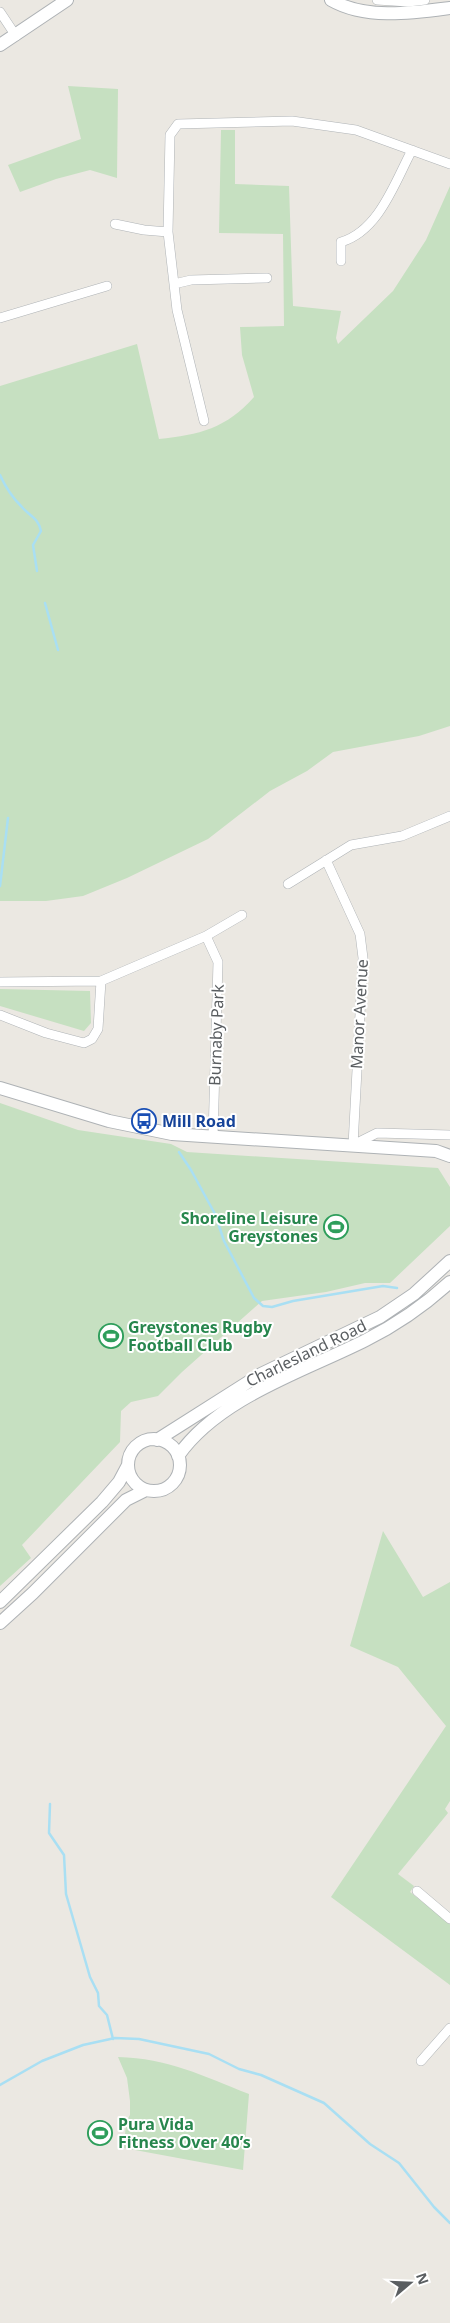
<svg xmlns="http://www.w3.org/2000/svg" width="450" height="2323" font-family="'Noto Sans',sans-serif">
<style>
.green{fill:#c6e0c1}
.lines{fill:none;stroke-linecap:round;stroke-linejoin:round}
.stream{stroke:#a9dff3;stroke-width:2.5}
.street-casing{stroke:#afb3b6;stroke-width:10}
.secondary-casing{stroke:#aeb2b5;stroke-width:14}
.street{stroke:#fff;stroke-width:9}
.secondary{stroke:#fff;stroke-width:12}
.labels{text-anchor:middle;stroke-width:4;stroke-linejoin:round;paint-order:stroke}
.street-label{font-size:16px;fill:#5a5e61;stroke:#fff}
.transit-label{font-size:16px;font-weight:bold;fill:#164399;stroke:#fff;text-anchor:start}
.leisure-label{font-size:16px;font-weight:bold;fill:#27864d;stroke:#fff;text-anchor:start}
</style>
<rect width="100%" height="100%" fill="#ebe8e2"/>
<!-- green -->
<path class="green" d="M 68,86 L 118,89 L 117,178 L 90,170 L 56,179 L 20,192 L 8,165 L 81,139 Z
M 221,130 L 235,130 L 235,184 L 289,186 L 293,306 L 341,311 L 336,338 L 338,344 L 393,291 L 426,240 L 450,186 L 450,726 L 419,736 L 333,752 L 307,771 L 270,791 L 208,839 L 127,878 L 83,896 L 46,901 L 0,901 L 0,386 L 137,344 L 159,439 C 199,435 227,428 254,397 L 242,355 L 240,327 L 284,326 L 283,234 L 219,233 Z
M 0,989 L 90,991 L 91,1023 L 84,1031 L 0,1006 Z
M 0,1103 L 78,1130 L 171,1144 L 187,1152 L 438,1168 L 450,1187 L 450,1226 L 390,1283 L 365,1283 L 326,1292 L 262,1301 L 182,1372 L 158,1396 L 131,1402 L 121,1411 L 120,1442 L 22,1545 L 31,1558 L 0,1586 Z
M 383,1531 L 423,1597 L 450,1582 L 450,1801 L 445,1809 L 448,1813 L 398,1874 L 414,1886 L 410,1892 L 450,1924 L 450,1985 L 331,1897 L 446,1726 L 398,1667 L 350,1646 Z
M 118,2057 C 168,2058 203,2076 249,2094 L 243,2170 L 124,2148 L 126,2122 L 130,2115 L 130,2101 L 127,2078 Z"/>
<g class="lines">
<!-- stream -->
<path class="stream" d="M 0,475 C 5,486 13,498 21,506 C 29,516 38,517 41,531 L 33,545 L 37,571
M 45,603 L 58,650
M 0,886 L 8,818
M 179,1152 L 191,1170 L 215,1214 L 224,1241 L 254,1298 L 263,1306 L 272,1307 L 293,1301 L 383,1286 L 397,1288
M 50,1804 L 49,1833 L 64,1855 L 66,1894 L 90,1977 L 98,1993 L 99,2006 L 107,2015 L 113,2039
M 0,2085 L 42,2061 L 83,2045 L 115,2038 L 139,2039 L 209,2054 L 239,2069 L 261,2075 L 324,2103 L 370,2144 L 399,2163 L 434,2207 L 450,2223"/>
<defs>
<path id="street" d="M 377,0 L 408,2 L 425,0
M 0,12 L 16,36
M 115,224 L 144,230 L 168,232
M 341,261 L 341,242 C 379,231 395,182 412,150
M 174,284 L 191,280 L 267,278
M 0,318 L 107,286
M 204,421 L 177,310 L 168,232 L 170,135 L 178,124 L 292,121 L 356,130 L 450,164
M 326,860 L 360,934 L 363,958 L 353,1145 L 377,1133 L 450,1135
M 288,884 L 351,845 L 402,836 L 450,816
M 206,936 L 218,962 L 213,1137
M 0,982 L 101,981 L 206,936 L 242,915
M 0,1015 L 46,1033 L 84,1043 L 92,1039 L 98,1029 L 101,981
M 417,1891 L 450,1919
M 421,2061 L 450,2028"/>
<path id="secondary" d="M 331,0 C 366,20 412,13 450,8
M 0,45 L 67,0
M 0,1088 L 109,1121 L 172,1134 L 436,1151 L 450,1156
M128 1465a26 26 0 1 1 52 0a26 26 0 1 1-52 0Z
M 157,1440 L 261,1374 L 380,1317 L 414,1294 L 450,1261
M 178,1456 C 219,1397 305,1371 366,1340 C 398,1324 425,1305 450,1282
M 0,1602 L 102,1502 L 119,1482 L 128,1465
M 0,1623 L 33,1593 L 126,1500 L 146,1490"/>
</defs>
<!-- street casing -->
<use href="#street" class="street-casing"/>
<!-- secondary casing -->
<use href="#secondary" class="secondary-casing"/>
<!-- street -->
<use href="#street" class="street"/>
<!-- secondary -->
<use href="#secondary" class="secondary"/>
</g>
<!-- icons -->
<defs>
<symbol id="bus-ring" viewBox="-11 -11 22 22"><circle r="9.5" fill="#fff" stroke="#1a4fb4" stroke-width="1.5"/><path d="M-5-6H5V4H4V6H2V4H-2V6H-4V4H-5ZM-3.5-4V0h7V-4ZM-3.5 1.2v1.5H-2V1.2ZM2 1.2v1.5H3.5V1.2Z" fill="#1a4fb4"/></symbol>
<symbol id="stadium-ring" viewBox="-11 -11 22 22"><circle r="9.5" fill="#fff" stroke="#2e9e5b" stroke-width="1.5"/><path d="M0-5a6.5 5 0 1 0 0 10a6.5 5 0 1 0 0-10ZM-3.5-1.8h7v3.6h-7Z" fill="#2e9e5b"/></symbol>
</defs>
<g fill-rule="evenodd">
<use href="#bus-ring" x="130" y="1107" width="28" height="28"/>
<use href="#stadium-ring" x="322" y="1213" width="28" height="28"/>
<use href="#stadium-ring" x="97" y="1322" width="28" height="28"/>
<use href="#stadium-ring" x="86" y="2119" width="28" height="28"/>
</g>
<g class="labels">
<!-- street labels -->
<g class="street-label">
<text transform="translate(359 1014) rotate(-87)" y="6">Manor Avenue</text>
<text transform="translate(216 1035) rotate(-88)" y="6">Burnaby Park</text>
<text transform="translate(306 1353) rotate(-26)" y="6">Charlesland Road</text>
</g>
<!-- transit labels -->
<g class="transit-label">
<text x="162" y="1127">Mill Road</text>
</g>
<!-- leisure labels -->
<g class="leisure-label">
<text x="318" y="1224" text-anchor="end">Shoreline Leisure<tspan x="318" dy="18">Greystones</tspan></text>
<text x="128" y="1333">Greystones Rugby<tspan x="128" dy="18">Football Club</tspan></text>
<text x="118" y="2130">Pura Vida<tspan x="118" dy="18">Fitness Over 40’s</tspan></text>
</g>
</g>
<!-- north arrow -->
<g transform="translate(410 2283) rotate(71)" stroke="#ffffff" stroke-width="4" paint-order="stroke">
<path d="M0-4L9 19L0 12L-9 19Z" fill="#5a5e61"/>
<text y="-8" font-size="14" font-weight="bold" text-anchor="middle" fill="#5a5e61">N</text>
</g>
</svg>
